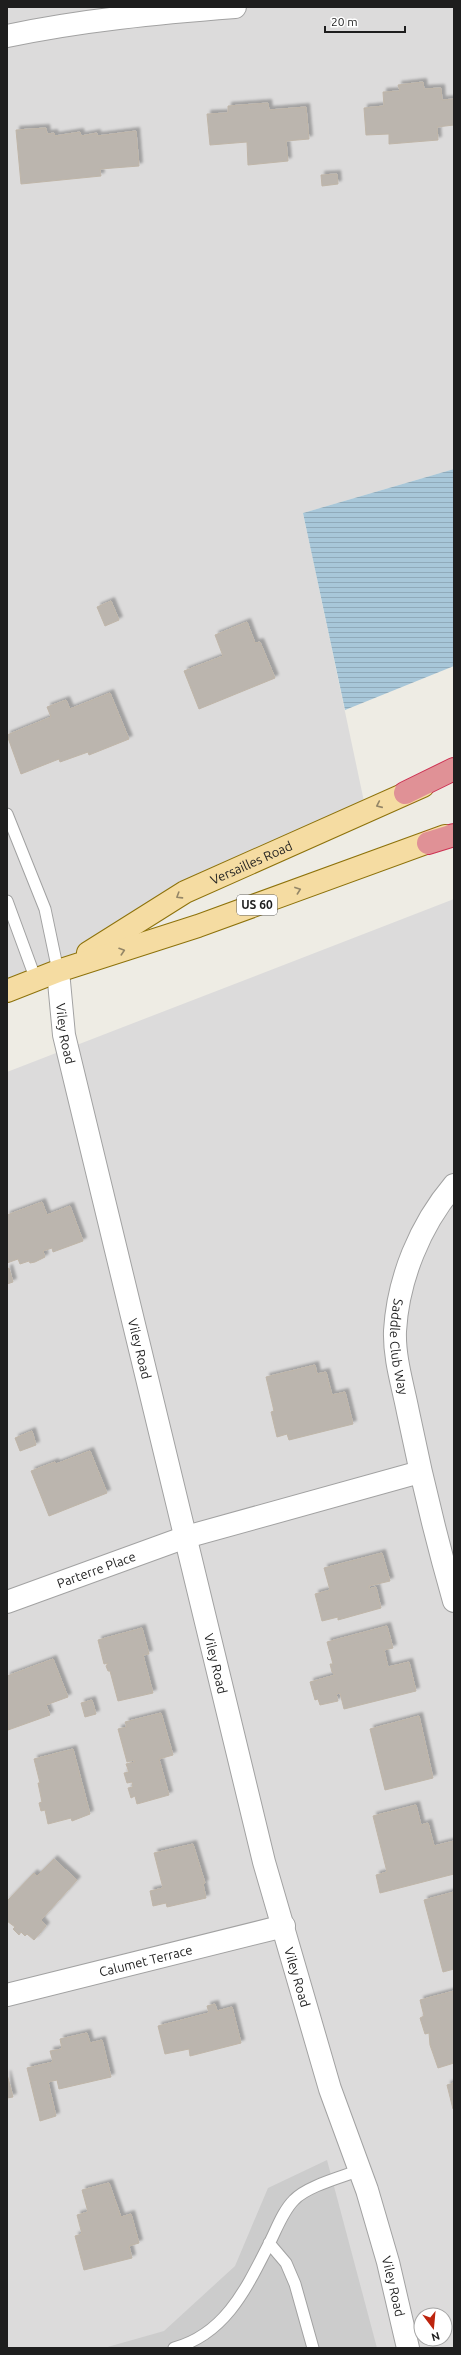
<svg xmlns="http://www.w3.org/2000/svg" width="461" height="2355" font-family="Ubuntu,sans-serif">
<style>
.residential{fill:#dcdbdb;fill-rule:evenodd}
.religious{fill:#ccc}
.water{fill:url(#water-rules)}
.building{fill:#bbb5ae;stroke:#bfb5a8;filter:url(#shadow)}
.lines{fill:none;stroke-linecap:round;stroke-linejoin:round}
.lane-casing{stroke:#a2a2a2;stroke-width:13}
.street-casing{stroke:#a2a2a2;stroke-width:24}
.primary-casing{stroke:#8d720b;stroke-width:24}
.highway-casing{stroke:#cd3152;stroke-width:24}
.lane{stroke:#fff;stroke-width:11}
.street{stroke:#fff;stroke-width:22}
.primary{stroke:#f5dca2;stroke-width:22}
.highway{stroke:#e09196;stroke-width:22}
.oneway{stroke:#948667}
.labels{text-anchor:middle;stroke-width:3;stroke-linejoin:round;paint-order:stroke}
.shield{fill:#fff;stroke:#626262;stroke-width:1}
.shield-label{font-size:12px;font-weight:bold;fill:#1e1e1e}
.street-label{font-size:13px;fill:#1e1e1e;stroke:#fff}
</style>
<defs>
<pattern id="water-rules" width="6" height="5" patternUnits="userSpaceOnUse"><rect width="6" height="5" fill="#a8c7d9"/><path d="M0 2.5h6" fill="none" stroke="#90aaba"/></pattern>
<filter id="shadow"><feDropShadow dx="3.5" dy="-3.5" stdDeviation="1" flood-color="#0004"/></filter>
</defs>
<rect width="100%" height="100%" fill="#eeece4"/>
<!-- residential -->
<path class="residential" d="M 7,7 L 454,7 L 454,469 L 303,513 L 366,811 L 185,892 L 58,971 L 7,991 Z
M 454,899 L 454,2348 L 7,2348 L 7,1072 ZM 421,2315 L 445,2315 L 445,2339 L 421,2339 Z"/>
<!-- religious -->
<path class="religious" d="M 327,2160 L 377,2348 L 104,2348 L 164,2331 L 235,2266 L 268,2188 Z"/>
<!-- water -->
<path class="water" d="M 454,469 L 454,666 L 345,710 L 303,513 Z"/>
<!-- building -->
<path class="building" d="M 423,82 L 424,89 L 441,88 L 442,100 L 454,99 L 454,125 L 437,127 L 438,140 L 389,144 L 389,134 L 366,135 L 364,108 L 384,106 L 383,92 L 400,91 L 398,85 Z
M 268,103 L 269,110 L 306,107 L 309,139 L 286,141 L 288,161 L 248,165 L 247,142 L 210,145 L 207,114 L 228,113 L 228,106 Z
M 46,128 L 47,134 L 54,133 L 55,136 L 80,132 L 81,136 L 97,133 L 97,136 L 136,131 L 139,166 L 100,169 L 101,176 L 21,184 L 16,130 Z
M 337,174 L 338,184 L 322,186 L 321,175 Z
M 111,601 L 119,620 L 105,626 L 97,607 Z
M 247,622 L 255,643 L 260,642 L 275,678 L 199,709 L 184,671 L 223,656 L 215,635 Z
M 110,693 L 129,739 L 89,755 L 88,752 L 60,762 L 59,759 L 21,774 L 7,735 L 51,717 L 47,707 L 66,700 L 70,709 Z
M 42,1202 L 47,1215 L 70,1206 L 83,1241 L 53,1252 L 52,1248 L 43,1251 L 45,1257 L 35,1262 L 30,1263 L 29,1261 L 20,1264 L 18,1259 L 7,1263 L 7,1215 Z
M 9,1268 L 13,1282 L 7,1284 L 7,1269 Z
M 315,1365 L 317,1374 L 326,1372 L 332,1395 L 345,1392 L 353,1424 L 289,1440 L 287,1434 L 277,1437 L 271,1412 L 274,1411 L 266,1377 Z
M 32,1431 L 36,1445 L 20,1451 L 15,1438 Z
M 90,1451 L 107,1493 L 49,1516 L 31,1471 L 55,1462 L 56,1464 Z
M 382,1553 L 390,1581 L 369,1586 L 369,1589 L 376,1587 L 381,1608 L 338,1620 L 338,1617 L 322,1621 L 315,1594 L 330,1590 L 324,1568 Z
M 387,1626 L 393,1648 L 384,1650 L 388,1667 L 409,1662 L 416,1691 L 344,1709 L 340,1693 L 336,1694 L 338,1701 L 320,1705 L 318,1699 L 315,1700 L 310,1682 L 335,1675 L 332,1672 L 330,1664 L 333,1664 L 327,1642 Z
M 142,1628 L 149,1654 L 143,1655 L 153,1693 L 118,1701 L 110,1671 L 108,1671 L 106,1666 L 108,1663 L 104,1664 L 98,1640 Z
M 53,1659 L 68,1697 L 46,1705 L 50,1715 L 8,1730 L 7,1676 Z
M 92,1700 L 96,1714 L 85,1717 L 81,1703 Z
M 161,1713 L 173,1755 L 159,1759 L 169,1795 L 137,1804 L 135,1796 L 131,1798 L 128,1788 L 133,1787 L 132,1782 L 127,1783 L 124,1773 L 129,1772 L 126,1764 L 135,1762 L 134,1760 L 127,1762 L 118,1729 L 127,1727 L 125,1722 Z
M 419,1716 L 433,1778 L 385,1790 L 370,1729 Z
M 73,1749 L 90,1814 L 72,1821 L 71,1818 L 48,1824 L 45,1810 L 41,1811 L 39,1803 L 42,1802 L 38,1783 L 40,1783 L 34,1759 Z
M 416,1805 L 421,1825 L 428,1823 L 434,1846 L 454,1841 L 454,1874 L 380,1893 L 376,1875 L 387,1872 L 373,1816 Z
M 193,1844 L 205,1883 L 203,1884 L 206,1898 L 167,1907 L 166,1903 L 153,1906 L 150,1891 L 163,1888 L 154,1853 Z
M 54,1859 L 77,1880 L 41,1920 L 46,1926 L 34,1940 L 27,1934 L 25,1936 L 21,1932 L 19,1935 L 13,1929 L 15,1927 L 7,1921 L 7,1901 L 34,1873 L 37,1876 Z
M 454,1892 L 454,1969 L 443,1972 L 424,1900 Z
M 454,1991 L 454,2063 L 438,2068 L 430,2045 L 429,2033 L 425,2034 L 420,2018 L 424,2016 L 420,2000 Z
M 215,2004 L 217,2011 L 232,2007 L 241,2043 L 190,2056 L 189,2049 L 165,2054 L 158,2026 L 209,2013 L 207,2006 Z
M 87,2033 L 90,2043 L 102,2040 L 111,2077 L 59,2089 L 57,2080 L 48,2082 L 56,2116 L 40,2121 L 27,2068 L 53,2062 L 50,2051 L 62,2049 L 60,2039 Z
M 7,2074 L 13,2097 L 7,2098 Z
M 454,2083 L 454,2109 L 453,2109 L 447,2085 Z
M 109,2183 L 121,2217 L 131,2214 L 139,2243 L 129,2246 L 132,2258 L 84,2270 L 75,2236 L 82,2234 L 77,2215 L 88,2212 L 82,2190 Z"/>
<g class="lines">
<defs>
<path id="lane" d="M 7,814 L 45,909 L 58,971
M 7,901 L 36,980
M 269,2243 L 286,2263 L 295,2284 L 313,2348
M 174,2348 C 226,2334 247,2287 270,2242 C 277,2228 283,2211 294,2200 C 307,2186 342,2177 360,2170"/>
<g id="street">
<path d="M 7,36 C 83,20 158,13 235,7"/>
<path id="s1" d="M 58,971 L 64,1035 L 264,1862 L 330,2089 L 367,2190 L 388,2262 L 408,2348"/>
<path id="s2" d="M 454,1185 C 420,1225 398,1279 395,1331 C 394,1358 403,1386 408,1412 C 421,1476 436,1538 454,1601"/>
<path id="s3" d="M 7,1602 L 186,1537 L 420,1472"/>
<path id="s4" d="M 7,1995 L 284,1926"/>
</g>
<g id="primary">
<path id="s5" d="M 88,953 L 185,892 L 423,786"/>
<path d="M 7,991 L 58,971 L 198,926 L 445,836"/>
</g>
<path id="highway" d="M 405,793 L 454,769
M 428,843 L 454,835"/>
</defs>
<!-- lane casing -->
<use href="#lane" class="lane-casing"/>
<!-- street casing -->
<use href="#street" class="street-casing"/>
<!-- primary casing -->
<use href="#primary" class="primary-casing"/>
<!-- highway casing -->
<use href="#highway" class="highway-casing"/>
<!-- lane -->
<use href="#lane" class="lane"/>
<!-- street -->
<use href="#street" class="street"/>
<!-- primary -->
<use href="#primary" class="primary"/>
<!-- highway -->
<use href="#highway" class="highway"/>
</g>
<!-- one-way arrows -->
<defs><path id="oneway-chevron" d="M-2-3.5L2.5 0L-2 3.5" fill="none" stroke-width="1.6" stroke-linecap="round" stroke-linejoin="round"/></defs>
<g class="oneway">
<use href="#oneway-chevron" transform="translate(379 805) rotate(156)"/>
<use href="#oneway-chevron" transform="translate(298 890) rotate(-20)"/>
<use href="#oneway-chevron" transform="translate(179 896) rotate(148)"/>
<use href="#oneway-chevron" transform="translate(122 951) rotate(-18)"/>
</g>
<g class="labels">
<!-- shield labels -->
<rect class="shield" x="237" y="895" width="40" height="20" rx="3"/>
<g class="shield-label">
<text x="257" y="909">US 60</text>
</g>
<!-- street labels -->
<g class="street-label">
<text dy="5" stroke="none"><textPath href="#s5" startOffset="187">Versailles Road</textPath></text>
<text dy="5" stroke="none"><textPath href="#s1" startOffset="63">Viley Road</textPath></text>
<text dy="5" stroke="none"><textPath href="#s2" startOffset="176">Saddle Club Way</textPath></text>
<text dy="5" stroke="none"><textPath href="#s1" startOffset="387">Viley Road</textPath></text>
<text dy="5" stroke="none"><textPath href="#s3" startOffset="95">Parterre Place</textPath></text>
<text dy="5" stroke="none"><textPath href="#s1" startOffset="711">Viley Road</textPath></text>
<text dy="5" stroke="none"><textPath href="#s4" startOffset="143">Calumet Terrace</textPath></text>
<text dy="5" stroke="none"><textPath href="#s1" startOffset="1035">Viley Road</textPath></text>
<text dy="5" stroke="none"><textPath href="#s1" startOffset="1359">Viley Road</textPath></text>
</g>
</g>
<!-- border -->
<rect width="461" height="2355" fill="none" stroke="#1e1e1e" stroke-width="16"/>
<!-- north arrow -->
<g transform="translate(433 2327) rotate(164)"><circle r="19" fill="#ffffff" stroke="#a5a5a5"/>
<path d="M0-3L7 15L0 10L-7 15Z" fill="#bd240e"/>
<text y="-6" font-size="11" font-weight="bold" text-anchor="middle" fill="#1e1e1e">N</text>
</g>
<!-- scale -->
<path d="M325 26v6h80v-6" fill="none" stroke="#1e1e1e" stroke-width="2"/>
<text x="331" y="26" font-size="12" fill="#1e1e1e" stroke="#ffffff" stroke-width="3" paint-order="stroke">20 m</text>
</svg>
